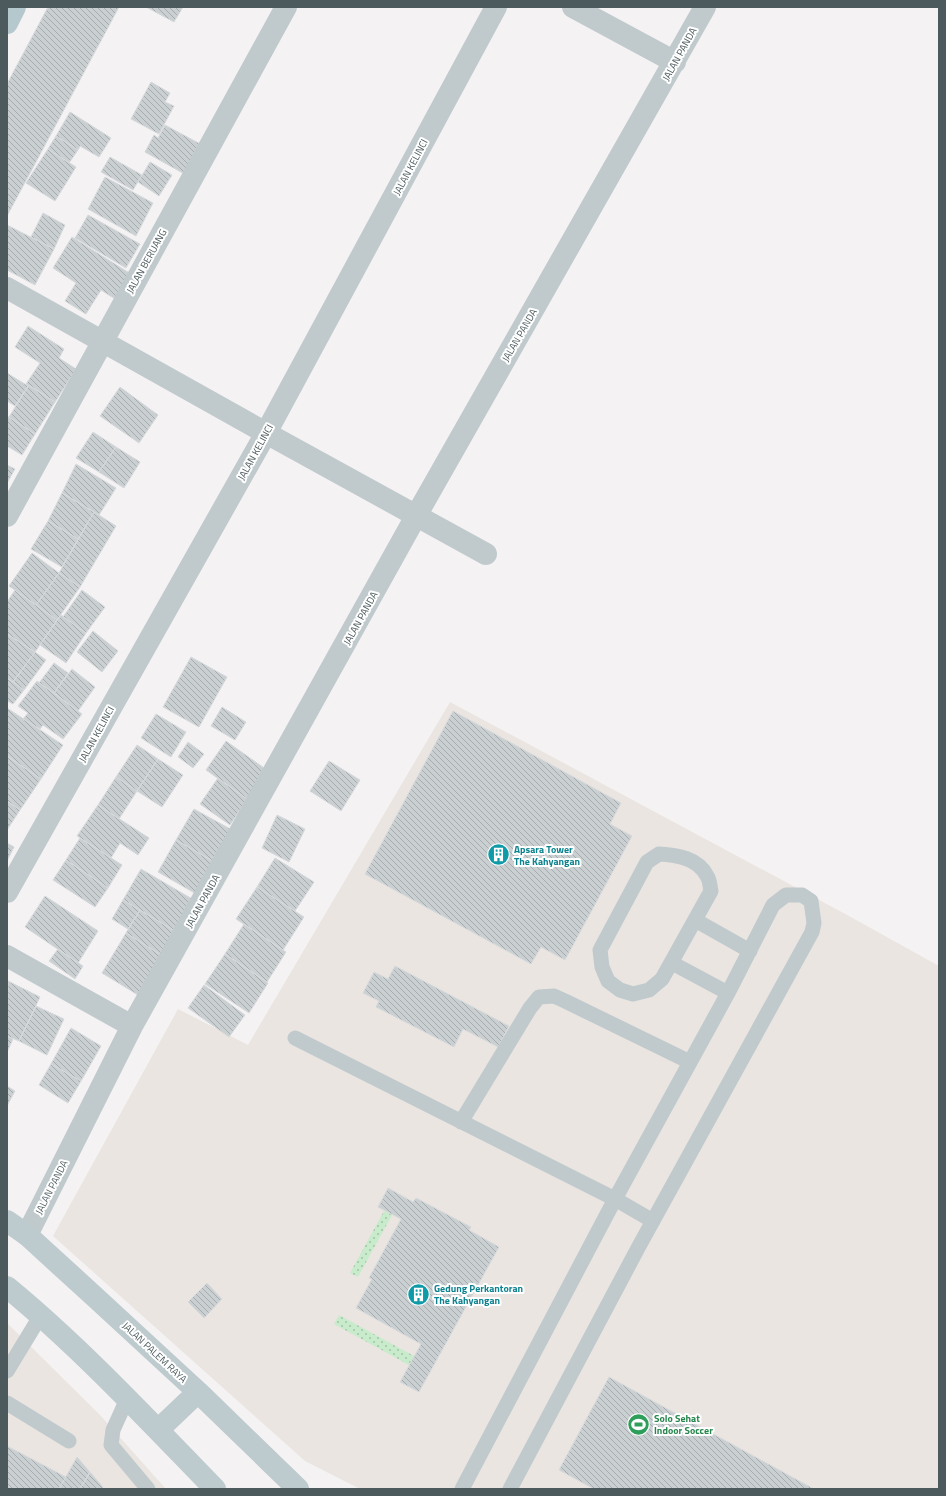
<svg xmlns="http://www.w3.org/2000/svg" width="946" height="1496" font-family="'Titillium Web',sans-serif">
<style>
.commercial{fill:#eae5e0}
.green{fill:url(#green-dots)}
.building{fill:url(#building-back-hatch);stroke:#d7dadd}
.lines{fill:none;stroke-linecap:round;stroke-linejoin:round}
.lane{stroke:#c0cacd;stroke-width:15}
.street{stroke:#c0cacd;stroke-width:22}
.secondary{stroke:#bdcace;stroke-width:22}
.primary{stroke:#b5c8cd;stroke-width:22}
.labels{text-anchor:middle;stroke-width:4;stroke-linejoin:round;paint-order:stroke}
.street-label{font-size:10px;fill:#4c5a5e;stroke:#fff}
.culture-label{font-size:10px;font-weight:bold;fill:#0d838f;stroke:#fff;text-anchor:start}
.leisure-label{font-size:10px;font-weight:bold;fill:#27864d;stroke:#fff;text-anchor:start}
</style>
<defs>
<pattern id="green-dots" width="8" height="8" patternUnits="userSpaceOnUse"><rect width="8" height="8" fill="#c7ebcb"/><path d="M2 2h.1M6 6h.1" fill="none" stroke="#a4c1a8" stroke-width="1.8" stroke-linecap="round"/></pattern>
<pattern id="building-back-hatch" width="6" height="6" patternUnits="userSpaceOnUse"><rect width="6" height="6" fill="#cacfd1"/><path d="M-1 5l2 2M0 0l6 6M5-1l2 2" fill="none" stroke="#a6abad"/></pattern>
</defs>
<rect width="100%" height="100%" fill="#f4f2f3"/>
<!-- commercial -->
<path class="commercial" d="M 450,702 L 849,916 L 939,966 L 939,1489 L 360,1489 L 305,1461 L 53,1236 L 178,1009 L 248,1045 Z
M 7,1323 L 100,1415 L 166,1489 L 7,1489 Z"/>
<!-- green -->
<path class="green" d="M 384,1211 L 392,1215 L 358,1277 L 350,1273 Z
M 339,1315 L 414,1356 L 409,1365 L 334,1324 Z"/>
<!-- building -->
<path class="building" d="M 48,7 L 119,7 L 7,216 L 7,84 Z
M 146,7 L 183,7 L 174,22 Z
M 151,82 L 170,93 L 165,102 L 174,106 L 159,134 L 131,119 Z
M 70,112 L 111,138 L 99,157 L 80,146 L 78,150 L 56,136 Z
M 165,125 L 204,146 L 188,176 L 145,152 L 154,135 L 158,138 Z
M 56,136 L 78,150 L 69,163 L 48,149 Z
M 48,149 L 76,167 L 55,201 L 26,183 Z
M 110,157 L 142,175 L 133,190 L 101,172 Z
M 150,162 L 172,175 L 159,196 L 138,182 Z
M 105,177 L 153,203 L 136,236 L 88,209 Z
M 43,213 L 65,225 L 54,249 L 31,237 Z
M 88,215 L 140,244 L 126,268 L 75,238 Z
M 7,225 L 54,249 L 35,285 L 7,270 Z
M 72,237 L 131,274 L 115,299 L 101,290 L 86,314 L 65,301 L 76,283 L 53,268 Z
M 28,326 L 64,349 L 59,358 L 76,369 L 55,402 L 26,384 L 40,363 L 15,347 Z
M 7,373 L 28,386 L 15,406 L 7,401 Z
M 29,385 L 55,402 L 35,434 L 9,417 Z
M 120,387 L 158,415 L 139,443 L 100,416 Z
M 7,416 L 35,434 L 22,455 L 7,446 Z
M 93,432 L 116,447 L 99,472 L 76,458 Z
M 116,447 L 140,462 L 124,488 L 99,472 Z
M 76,464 L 116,488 L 99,515 L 62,493 Z
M 7,465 L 15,469 L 7,483 Z
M 62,493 L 94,512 L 78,539 L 48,521 Z
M 94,512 L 116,526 L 80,587 L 59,573 Z
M 48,521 L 78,539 L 62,567 L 31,549 Z
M 32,553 L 59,573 L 36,605 L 9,586 Z
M 59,573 L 80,587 L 57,620 L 36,605 Z
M 15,590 L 57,620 L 35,652 L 7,634 L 7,602 Z
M 82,590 L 105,607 L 86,633 L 63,617 Z
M 61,615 L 86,633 L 66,663 L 40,645 Z
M 93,631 L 118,651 L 102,672 L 77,652 Z
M 7,634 L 35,652 L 13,682 L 7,678 Z
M 35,652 L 46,660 L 24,690 L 13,682 Z
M 191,657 L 227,677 L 199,727 L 163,707 Z
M 54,663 L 68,673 L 54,693 L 39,683 Z
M 72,669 L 95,687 L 78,711 L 54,693 Z
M 7,678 L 24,690 L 13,704 L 7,701 Z
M 37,681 L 82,714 L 63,739 L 43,725 L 40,729 L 23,719 L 28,713 L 18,706 Z
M 222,707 L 246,722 L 235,740 L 211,726 Z
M 7,708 L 63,745 L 41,779 L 7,756 Z
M 453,711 L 621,803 L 610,824 L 632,836 L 565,960 L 541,947 L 531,964 L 365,874 Z
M 156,714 L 186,732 L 171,757 L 141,738 Z
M 226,741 L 267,770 L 247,799 L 206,770 Z
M 188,742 L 204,754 L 193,768 L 178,757 Z
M 137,745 L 158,759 L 137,791 L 116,777 Z
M 7,756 L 41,779 L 20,810 L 7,801 Z
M 158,759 L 183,775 L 162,807 L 137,791 Z
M 329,761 L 360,780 L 341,811 L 310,791 Z
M 116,777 L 137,791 L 119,819 L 98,805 Z
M 218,778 L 247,799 L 230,825 L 200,804 Z
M 7,801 L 20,810 L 7,830 Z
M 98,805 L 149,838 L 138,855 L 120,843 L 111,858 L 77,836 Z
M 194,809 L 234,831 L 216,863 L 176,840 Z
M 277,815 L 305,829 L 289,862 L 262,848 Z
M 80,838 L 122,865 L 108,888 L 66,860 Z
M 176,840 L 216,863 L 198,895 L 158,872 Z
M 7,843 L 14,847 L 7,861 Z
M 275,858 L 314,882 L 295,911 L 257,887 Z
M 66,860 L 108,888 L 95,907 L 53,880 Z
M 141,869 L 194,900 L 175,931 L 123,900 Z
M 257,887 L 304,917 L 283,950 L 236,919 Z
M 45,896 L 98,931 L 78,963 L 25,927 Z
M 123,900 L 140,910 L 128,929 L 112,919 Z
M 140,910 L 175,931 L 161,955 L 126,933 Z
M 244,924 L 286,952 L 267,982 L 225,954 Z
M 126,933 L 161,955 L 138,995 L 102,973 Z
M 58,949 L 83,966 L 75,979 L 49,961 Z
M 225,954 L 268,983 L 249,1013 L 205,984 Z
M 395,966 L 509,1026 L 498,1047 L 463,1029 L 454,1047 L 376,1007 L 379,1001 L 363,993 L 374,972 L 388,979 Z
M 8,981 L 40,997 L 19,1041 L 7,1036 Z
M 204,985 L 245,1015 L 229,1037 L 188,1008 Z
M 36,1006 L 64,1019 L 47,1055 L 19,1041 Z
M 71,1028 L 101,1046 L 81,1081 L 51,1064 Z
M 7,1036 L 13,1039 L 7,1052 Z
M 51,1064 L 81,1081 L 68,1103 L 39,1085 Z
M 7,1086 L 15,1091 L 7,1106 Z
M 388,1188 L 413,1202 L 416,1198 L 471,1227 L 469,1230 L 499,1247 L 419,1392 L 400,1382 L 421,1344 L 356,1308 L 372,1279 L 369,1278 L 401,1219 L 378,1207 Z
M 207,1283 L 222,1299 L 204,1318 L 188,1302 Z
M 609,1377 L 814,1489 L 594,1489 L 559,1470 Z
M 7,1446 L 66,1477 L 59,1489 L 7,1489 Z
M 77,1457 L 90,1472 L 80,1489 L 59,1489 Z
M 90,1472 L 103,1487 L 102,1489 L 80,1489 Z"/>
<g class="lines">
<!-- lane -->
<path class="lane" d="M 659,854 C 677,855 698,858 707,876 C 710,880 710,887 711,891 L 662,979 L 649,990 L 633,994 L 620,990 L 608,981 L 602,967 L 600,950 L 647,862 Z
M 695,920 L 750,951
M 672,963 L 728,993
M 295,1038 L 615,1199 L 653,1221
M 461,1122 L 530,1008 L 539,997 L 554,996 L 565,1001 L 690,1062
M 7,1371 L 41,1315
M 127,1399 L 113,1430 L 111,1445 L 148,1489
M 7,1403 L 69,1441
M 462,1489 L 615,1199 L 728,993 L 773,905 L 786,895 L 802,895 L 811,901 L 814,923 L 812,932 L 638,1248 L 510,1489"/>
<!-- street -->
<path class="street" d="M 573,7 L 675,62
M 7,288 L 266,433 L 486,554
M 7,516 L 286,7
M 7,892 L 266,433 L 496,7
M 7,956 L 132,1026
M 27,1235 L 132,1026 L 416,516 L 705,7"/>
<!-- secondary -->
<path class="secondary" d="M 7,1221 L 27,1235 L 96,1298 L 198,1392 L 298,1489
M 7,1287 C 81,1348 148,1420 215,1489
M 158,1430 L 198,1392"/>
<!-- primary -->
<path class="primary" d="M 7,23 L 15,7"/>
</g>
<!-- icons -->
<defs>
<symbol id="building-disc" viewBox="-11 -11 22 22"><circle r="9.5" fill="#0f9aa8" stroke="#fff"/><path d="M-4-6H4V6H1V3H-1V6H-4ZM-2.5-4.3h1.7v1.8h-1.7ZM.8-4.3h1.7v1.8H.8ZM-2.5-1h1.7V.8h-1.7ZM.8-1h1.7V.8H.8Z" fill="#fff"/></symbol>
<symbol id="stadium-disc" viewBox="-11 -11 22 22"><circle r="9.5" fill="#2e9e5b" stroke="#fff"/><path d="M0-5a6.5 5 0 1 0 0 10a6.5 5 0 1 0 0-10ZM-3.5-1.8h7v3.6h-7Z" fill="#fff"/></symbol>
</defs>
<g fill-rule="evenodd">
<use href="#building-disc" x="486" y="842" width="25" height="25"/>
<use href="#building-disc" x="406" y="1282" width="25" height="25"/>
<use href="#stadium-disc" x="626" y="1412" width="25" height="25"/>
</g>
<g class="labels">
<!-- street labels -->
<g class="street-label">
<text transform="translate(679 54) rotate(-61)" y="4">JALAN PANDA</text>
<text transform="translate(410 167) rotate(-62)" y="4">JALAN KELINCI</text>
<text transform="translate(146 261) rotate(-61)" y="4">JALAN BERUANG</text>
<text transform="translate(519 335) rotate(-60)" y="4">JALAN PANDA</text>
<text transform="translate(255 452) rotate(-61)" y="4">JALAN KELINCI</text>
<text transform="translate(360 618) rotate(-61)" y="4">JALAN PANDA</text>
<text transform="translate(96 734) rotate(-61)" y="4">JALAN KELINCI</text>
<text transform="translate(202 901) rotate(-61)" y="4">JALAN PANDA</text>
<text transform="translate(51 1187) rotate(-63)" y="4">JALAN PANDA</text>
<text transform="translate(155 1352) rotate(43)" y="4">JALAN PALEM RAYA</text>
</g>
<!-- culture labels -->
<g class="culture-label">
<text x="514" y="853">Apsara Tower<tspan x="514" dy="12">The Kahyangan</tspan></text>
<text x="434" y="1292">Gedung Perkantoran<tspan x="434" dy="12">The Kahyangan</tspan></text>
</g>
<!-- leisure labels -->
<g class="leisure-label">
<text x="654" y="1422">Solo Sehat<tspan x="654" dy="12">Indoor Soccer</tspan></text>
</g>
</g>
<!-- border -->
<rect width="946" height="1496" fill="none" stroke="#4c5a5e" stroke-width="16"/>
</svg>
